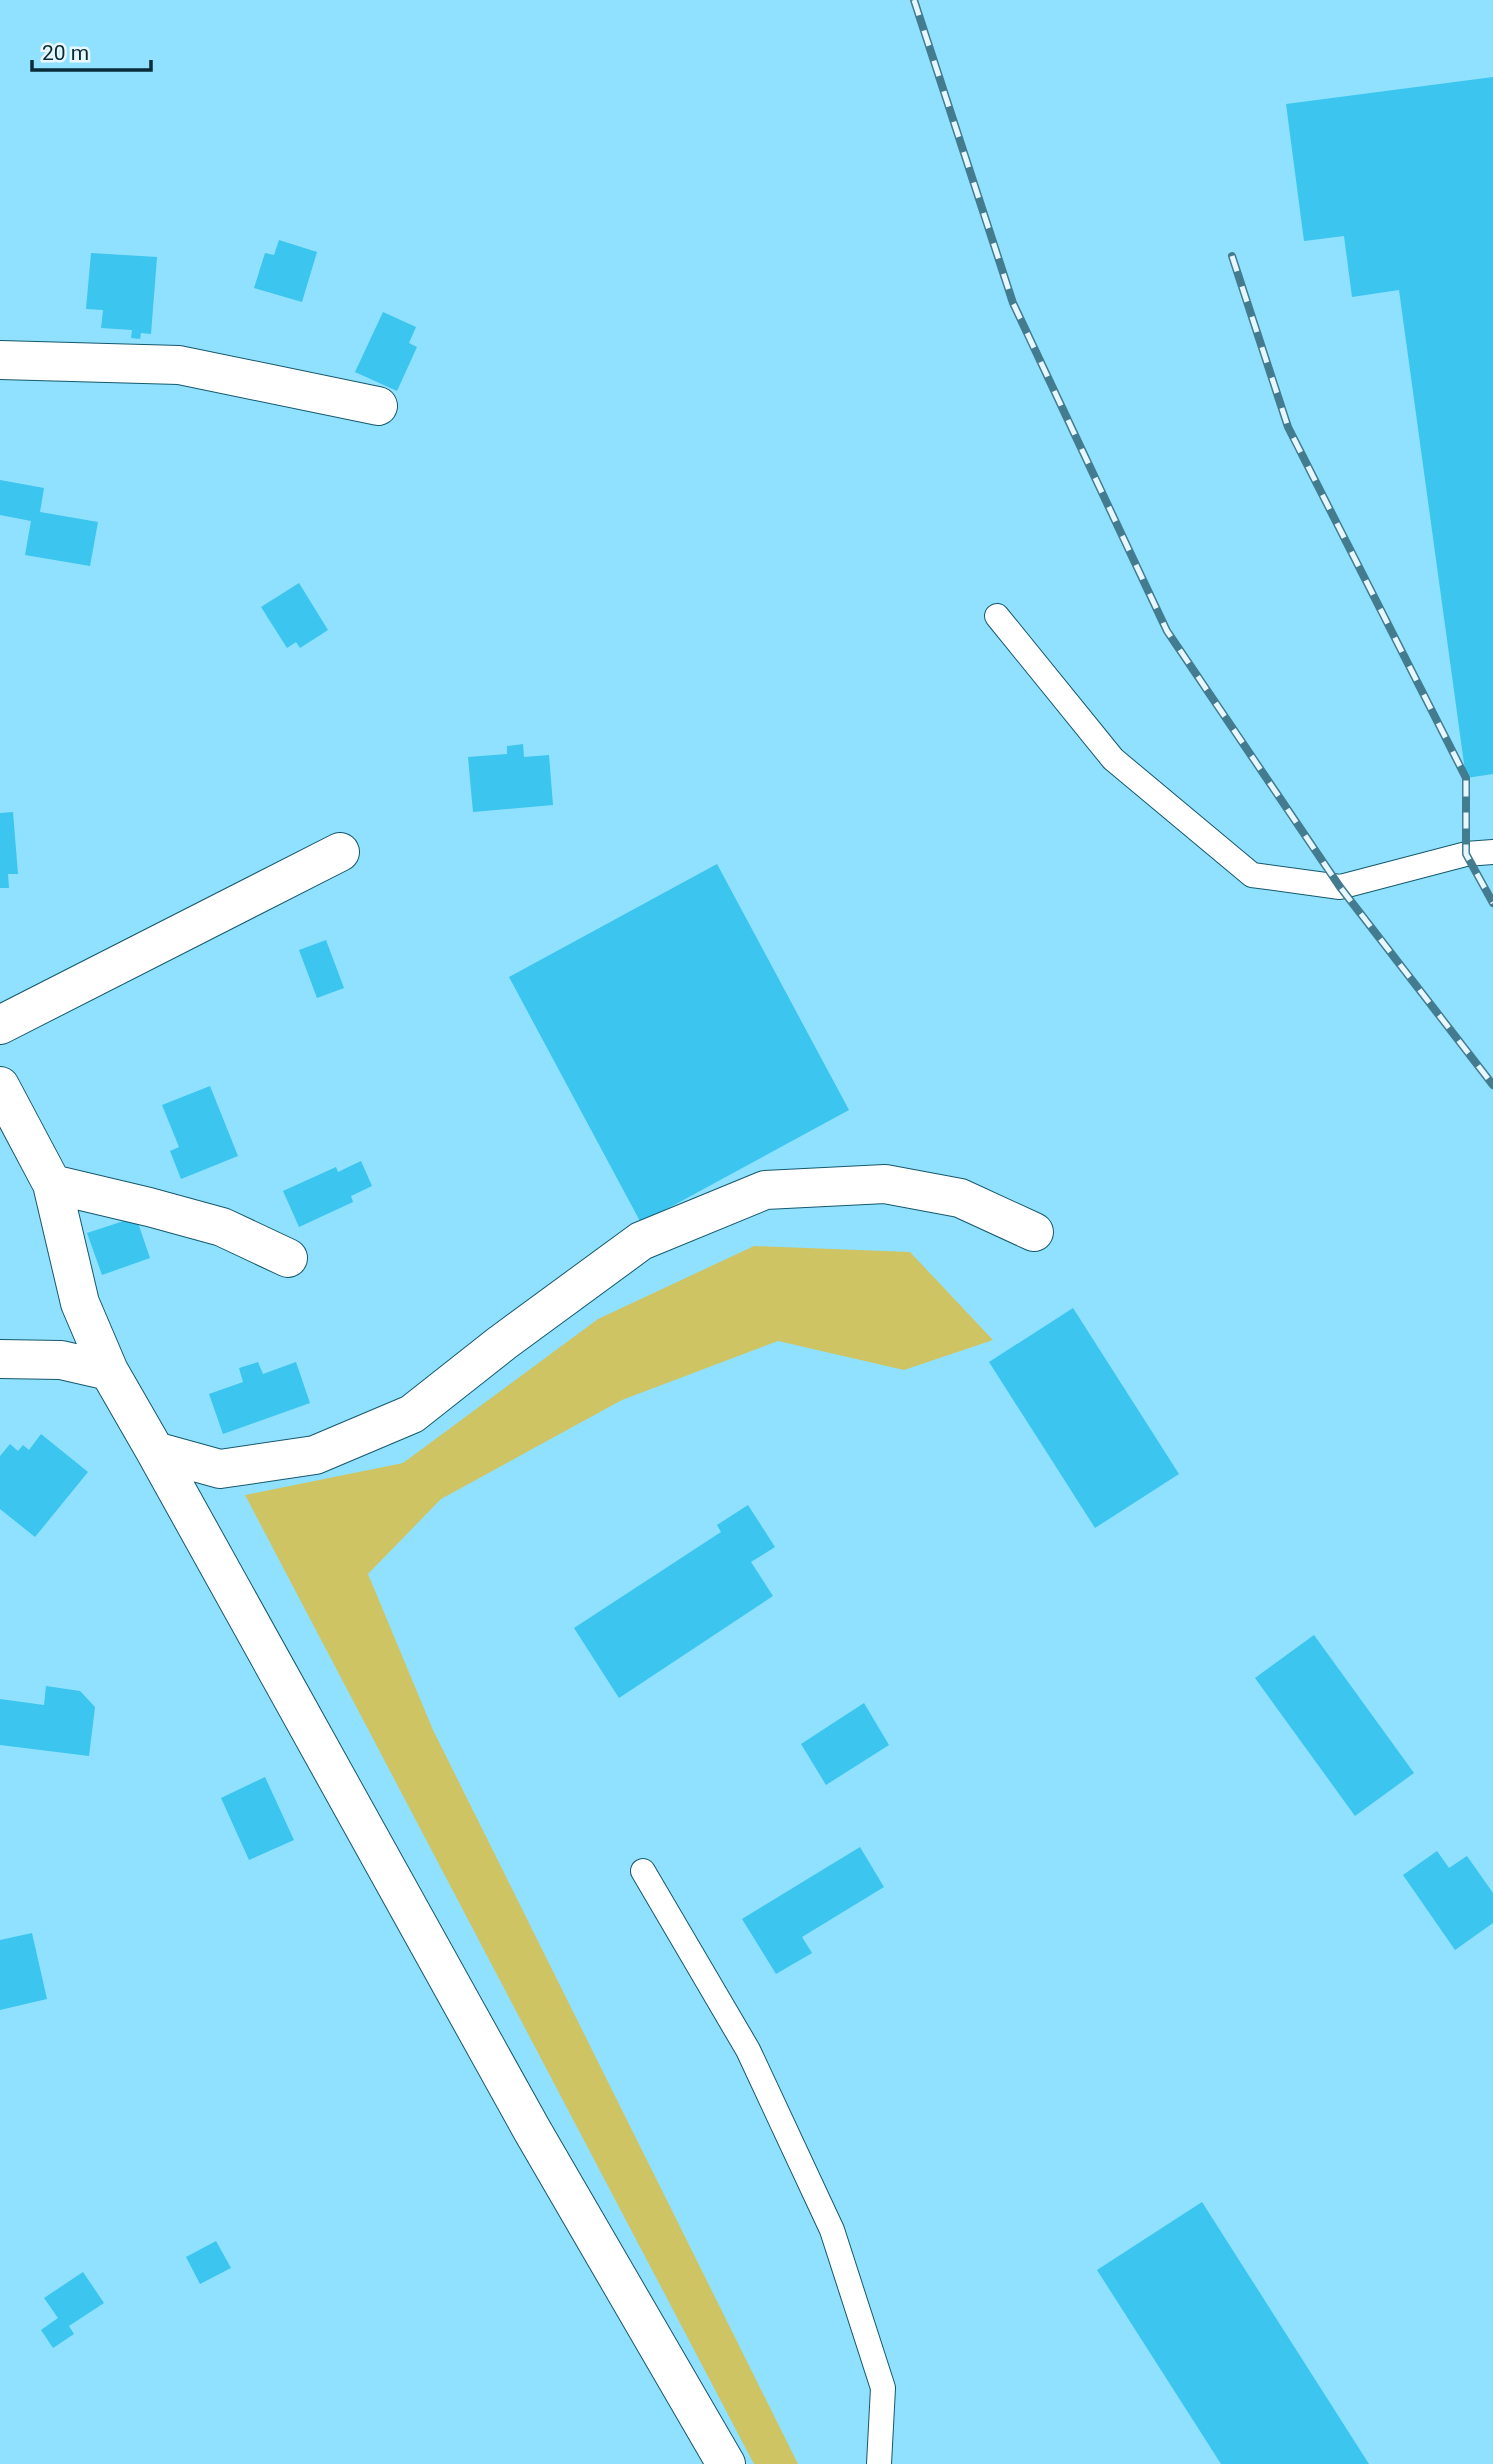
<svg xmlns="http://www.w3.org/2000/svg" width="1493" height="2464" font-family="Roboto,sans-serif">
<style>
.green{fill:#cfc463}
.building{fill:#3bc5ef}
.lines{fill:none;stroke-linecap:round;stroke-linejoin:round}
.lane-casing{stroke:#15586d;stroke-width:26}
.street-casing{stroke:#15586d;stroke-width:40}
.lane{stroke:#fff;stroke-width:24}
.street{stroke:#fff;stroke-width:38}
.rail-casing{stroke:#437b8f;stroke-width:8}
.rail{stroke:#e8f7fd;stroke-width:5;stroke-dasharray:16;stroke-linecap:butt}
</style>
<rect width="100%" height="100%" fill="#8fe1ff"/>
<!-- green -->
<path class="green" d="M 754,1246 L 910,1252 L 993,1340 L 904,1370 L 778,1341 L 622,1400 L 441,1499 L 368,1574 L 433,1730 L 798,2464 L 754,2464 L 245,1495 L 403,1463 L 598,1319 Z"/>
<!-- building -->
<path class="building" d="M 1493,77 L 1493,774 L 1466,778 L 1399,290 L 1352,297 L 1344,236 L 1304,241 L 1286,104 Z
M 279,240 L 317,252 L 302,302 L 254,288 L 265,253 L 274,255 Z
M 91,253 L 157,257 L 151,334 L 141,333 L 140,339 L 131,338 L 132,330 L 101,328 L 103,310 L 86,309 Z
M 383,312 L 416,327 L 409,343 L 417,347 L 397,391 L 355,372 Z
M 0,480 L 44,488 L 40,512 L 98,522 L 90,566 L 25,555 L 31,521 L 0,515 Z
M 299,583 L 328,630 L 300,648 L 296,642 L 287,648 L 261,607 Z
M 523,744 L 524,757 L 549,755 L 553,805 L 473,812 L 468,757 L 507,754 L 507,746 Z
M 13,812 L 18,874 L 8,874 L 9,888 L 0,888 L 0,813 Z
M 717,864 L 849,1110 L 641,1223 L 509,977 Z
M 326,940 L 344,988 L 317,998 L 299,950 Z
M 210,1086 L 238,1156 L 181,1179 L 170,1151 L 179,1147 L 162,1105 Z
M 361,1161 L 372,1186 L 351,1196 L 353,1202 L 299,1227 L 283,1191 L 336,1167 L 338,1172 Z
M 136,1217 L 150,1258 L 102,1275 L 87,1233 Z
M 1073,1308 L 1179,1474 L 1095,1528 L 989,1362 Z
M 258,1362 L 263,1374 L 296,1362 L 310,1403 L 223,1434 L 209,1394 L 243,1382 L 239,1368 Z
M 41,1434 L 88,1472 L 35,1537 L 0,1509 L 0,1456 L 10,1444 L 18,1451 L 23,1445 L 29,1450 Z
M 748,1505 L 775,1547 L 751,1562 L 773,1596 L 619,1698 L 574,1628 L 721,1532 L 717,1525 Z
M 1314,1635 L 1414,1773 L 1355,1816 L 1255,1678 Z
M 46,1686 L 80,1691 L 95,1707 L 89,1756 L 0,1745 L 0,1699 L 44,1705 Z
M 864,1703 L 889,1745 L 826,1785 L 801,1744 Z
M 265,1777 L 294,1840 L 249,1860 L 221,1798 Z
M 860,1847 L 884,1887 L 802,1937 L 812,1953 L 776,1974 L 742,1919 Z
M 1437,1851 L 1449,1868 L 1467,1856 L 1493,1893 L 1493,1923 L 1455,1950 L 1403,1875 Z
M 32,1933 L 47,1999 L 0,2010 L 0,1940 Z
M 1202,2202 L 1369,2464 L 1221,2464 L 1097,2270 Z
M 216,2241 L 231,2268 L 200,2284 L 186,2257 Z
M 83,2272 L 104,2303 L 69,2326 L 74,2334 L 53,2348 L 41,2330 L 58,2318 L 44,2298 Z"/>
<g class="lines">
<defs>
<path id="lane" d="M 997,616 L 1113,759 L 1252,875 L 1340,887 L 1466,854 L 1493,852
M 643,1871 L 748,2050 L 832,2230 L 883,2388 L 879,2464"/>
<path id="street" d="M 0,360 L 179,365 L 378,406
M 0,1025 L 340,852
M 0,1086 L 52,1184 L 80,1303 L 109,1371
M 52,1184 L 149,1207 L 222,1227 L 288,1258
M 0,1359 L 61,1360 L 109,1371 L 155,1451 L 220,1469 L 315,1455 L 412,1414 L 502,1343 L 641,1241 L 765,1190 L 885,1184 L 960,1198 L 1034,1232
M 155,1451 L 532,2130 L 726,2464"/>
</defs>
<!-- lane casing -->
<use href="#lane" class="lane-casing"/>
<!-- street casing -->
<use href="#street" class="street-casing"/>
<!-- lane -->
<use href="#lane" class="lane"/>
<!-- street -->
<use href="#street" class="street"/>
<defs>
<path id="rail" d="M 914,0 L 1013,303 L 1167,631 L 1340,887 L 1493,1085
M 1232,256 L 1288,427 L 1466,778 L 1466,854 L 1493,903"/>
</defs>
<!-- rail casing -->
<use href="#rail" class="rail-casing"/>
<!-- rail -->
<use href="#rail" class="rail"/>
</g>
<!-- scale -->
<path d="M32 60v10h119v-10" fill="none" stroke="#082d38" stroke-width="3.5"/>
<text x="42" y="60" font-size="21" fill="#082d38" stroke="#e8f7fd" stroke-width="5" paint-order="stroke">20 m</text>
</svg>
